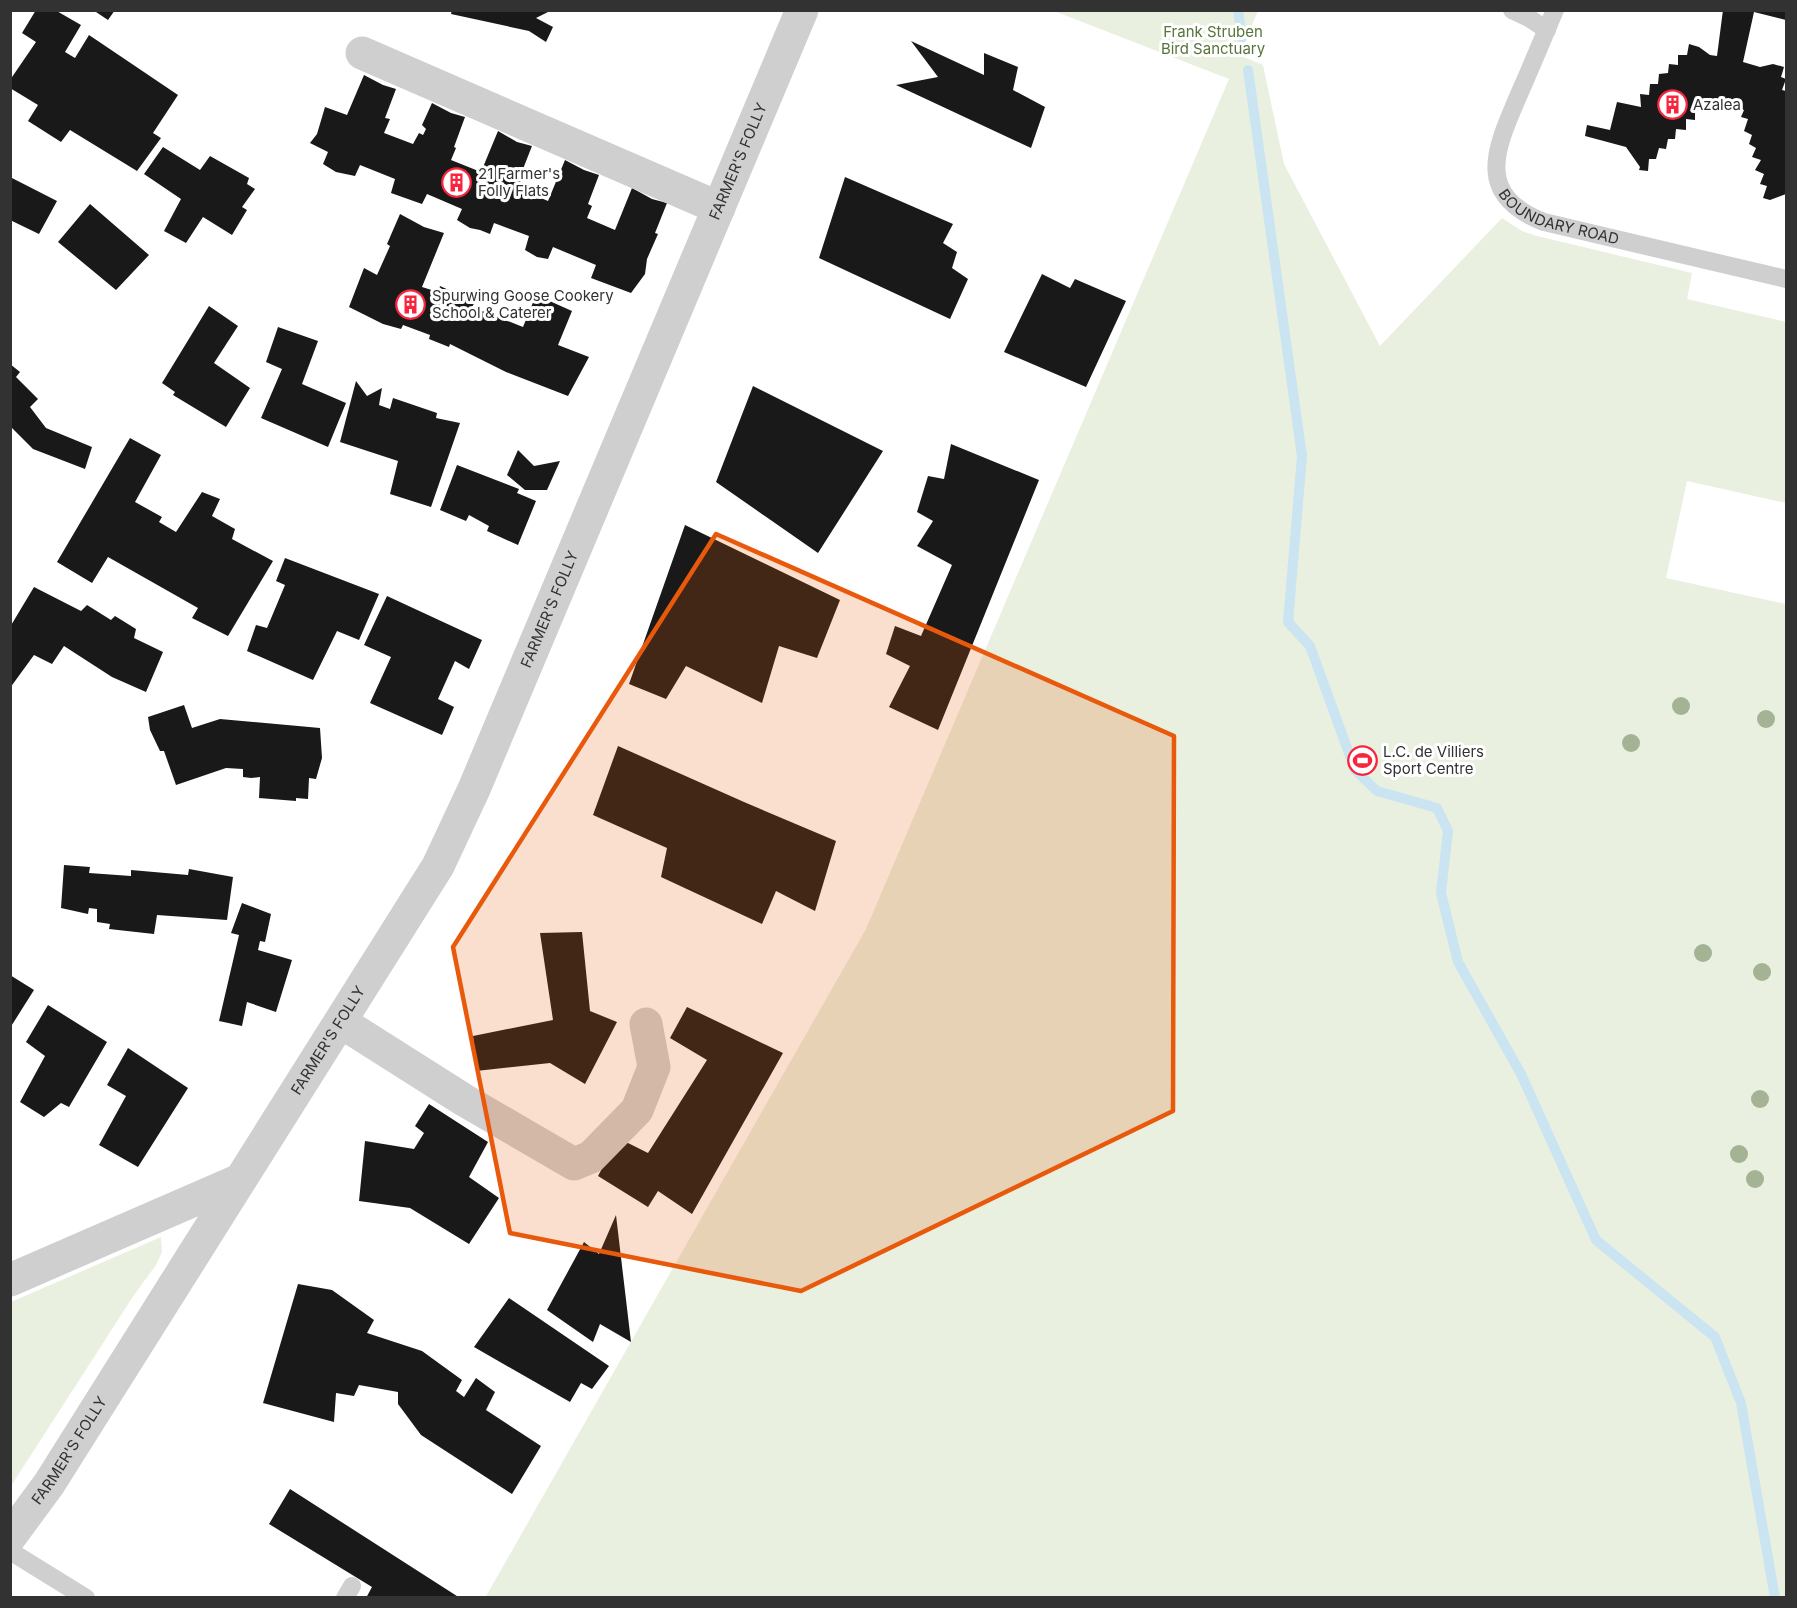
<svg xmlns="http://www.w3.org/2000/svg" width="1797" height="1608" font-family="Inter,sans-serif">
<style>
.green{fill:#e9f0e0}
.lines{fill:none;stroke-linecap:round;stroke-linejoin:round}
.stream{stroke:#cbe4f1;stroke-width:10}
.building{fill:#191919}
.lane{stroke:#cfcfcf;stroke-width:18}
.street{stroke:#cfcfcf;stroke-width:33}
.tree{fill:#a3b393}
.marked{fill:#e8590c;fill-opacity:0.2;stroke:#e8590c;stroke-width:4.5;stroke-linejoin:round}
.labels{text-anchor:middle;stroke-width:6;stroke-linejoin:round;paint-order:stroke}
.park-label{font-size:15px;fill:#57743a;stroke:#fff}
.poi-label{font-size:15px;fill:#323232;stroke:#fff;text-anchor:start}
.street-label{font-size:15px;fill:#323232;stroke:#fff}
</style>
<rect width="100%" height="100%" fill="#fff"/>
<!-- green -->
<path class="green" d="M 1054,11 L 1258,11 L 1239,55 L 1263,65 L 1284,164 L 1380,346 L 1502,218 L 1522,231 L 1537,236 L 1692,273 L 1687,299 L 1786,322 L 1786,503 L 1687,481 L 1666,578 L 1786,604 L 1786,1597 L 485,1598 L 866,929 L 1229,79 Z
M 161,1237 L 162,1252 L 156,1265 L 134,1295 L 11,1486 L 11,1302 Z"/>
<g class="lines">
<!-- stream -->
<path class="stream" d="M 1238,10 L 1242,38
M 1248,70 L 1302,456 L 1288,622 L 1310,646 L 1355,770 L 1377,791 L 1437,808 L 1448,831 L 1441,893 L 1458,962 L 1521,1074 L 1596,1240 L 1715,1337 L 1741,1403 L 1775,1598"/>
</g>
<!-- building -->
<path class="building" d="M 36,10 L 55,10 L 81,25 L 65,52 L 75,58 L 89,35 L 178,95 L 153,133 L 161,138 L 137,171 L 70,130 L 61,142 L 28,121 L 38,105 L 10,88 L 10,80 L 36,42 L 22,33 Z
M 93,10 L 115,10 L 108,20 Z
M 452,10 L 552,10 L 536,18 L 553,27 L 546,42 L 529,31 L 451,14 Z
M 1723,10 L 1786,10 L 1786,20 L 1754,12 L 1743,62 L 1760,67 L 1773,64 L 1784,67 L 1781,77 L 1786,79 L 1782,90 L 1786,91 L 1786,194 L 1770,200 L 1763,198 L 1767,186 L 1760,184 L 1764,174 L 1755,170 L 1761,160 L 1752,157 L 1756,148 L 1749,144 L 1752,135 L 1744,131 L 1748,119 L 1741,117 L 1744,110 L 1723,101 L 1705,100 L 1704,110 L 1695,109 L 1695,120 L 1686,119 L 1686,130 L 1676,129 L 1675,139 L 1668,139 L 1666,149 L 1659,148 L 1656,159 L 1649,159 L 1648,171 L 1639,170 L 1640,167 L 1626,147 L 1585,136 L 1587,125 L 1610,130 L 1617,102 L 1641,107 L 1640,94 L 1649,95 L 1650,84 L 1658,84 L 1659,74 L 1668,73 L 1669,64 L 1678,65 L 1678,55 L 1687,55 L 1689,44 L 1699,47 L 1710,55 L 1717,56 Z
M 911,41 L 984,75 L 984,53 L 1018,67 L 1013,90 L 1045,107 L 1031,148 L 896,85 L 938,77 Z
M 364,75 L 383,85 L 396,89 L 385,118 L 390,119 L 384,133 L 413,144 L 419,133 L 423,135 L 426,129 L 422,125 L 432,103 L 451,113 L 465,117 L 454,147 L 456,148 L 451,160 L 481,172 L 498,131 L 517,142 L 532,146 L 521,174 L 524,175 L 518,188 L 548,201 L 565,160 L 584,170 L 599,175 L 588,204 L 592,206 L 587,218 L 615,230 L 632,188 L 652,199 L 667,203 L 655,233 L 658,234 L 647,259 L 645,274 L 631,293 L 591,278 L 596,265 L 553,247 L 548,259 L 537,257 L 525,250 L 529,236 L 494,223 L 490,234 L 480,230 L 470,228 L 457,220 L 462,209 L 427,194 L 422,204 L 391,193 L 395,179 L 360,165 L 355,176 L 336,172 L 323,164 L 328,152 L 310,143 L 317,134 L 325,107 L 347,115 Z
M 163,147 L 200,170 L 210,156 L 249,178 L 247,184 L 255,189 L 242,207 L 247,210 L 232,235 L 203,217 L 186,243 L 164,231 L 181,199 L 144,174 Z
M 10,177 L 57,201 L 39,234 L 10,220 Z
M 845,177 L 953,224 L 943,243 L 957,252 L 952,268 L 968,279 L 950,319 L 819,258 Z
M 90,204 L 149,255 L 116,290 L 58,242 Z
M 400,214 L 424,227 L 444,233 L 422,287 L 438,292 L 440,286 L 475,302 L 472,307 L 523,327 L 536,295 L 572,311 L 558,345 L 589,357 L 568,396 L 506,372 L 450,344 L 449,347 L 429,339 L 430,335 L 403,325 L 401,329 L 383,324 L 349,307 L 364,268 L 377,275 L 390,246 L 387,244 Z
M 1042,274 L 1070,288 L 1075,279 L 1126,301 L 1086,387 L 1004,352 Z
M 209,306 L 238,326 L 214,363 L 250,388 L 226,427 L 173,395 L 175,392 L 162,383 Z
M 278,327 L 318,341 L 302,384 L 346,403 L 328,447 L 261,418 L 282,369 L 266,362 Z
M 10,364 L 20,372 L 16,377 L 38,399 L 30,407 L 46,428 L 92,447 L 85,469 L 33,449 L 10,426 Z
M 356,381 L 367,396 L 382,388 L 379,405 L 390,409 L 393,398 L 437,413 L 436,418 L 460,423 L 431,507 L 390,494 L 398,461 L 340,442 Z
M 753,386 L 883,451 L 818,553 L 716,482 Z
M 130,438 L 161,455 L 135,502 L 162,517 L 159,522 L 176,532 L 202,492 L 220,499 L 212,516 L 235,529 L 232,539 L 273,561 L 228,636 L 192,618 L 198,608 L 108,557 L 92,583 L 57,562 Z
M 951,444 L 1039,480 L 938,730 L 889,707 L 910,666 L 886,654 L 895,626 L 921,636 L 952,565 L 917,546 L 933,521 L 917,512 L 928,476 L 944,479 Z
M 518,450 L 534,466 L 560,461 L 547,490 L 525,490 L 507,475 Z
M 457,465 L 519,489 L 517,493 L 536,501 L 518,545 L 487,531 L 489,526 L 469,515 L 466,521 L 440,510 Z
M 685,525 L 840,600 L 817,658 L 779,646 L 762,703 L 686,666 L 666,699 L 629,684 Z
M 285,558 L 379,594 L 359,640 L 337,631 L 313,680 L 247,651 L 256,625 L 267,628 L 285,585 L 276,581 Z
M 34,587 L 81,611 L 87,605 L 111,620 L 115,616 L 136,629 L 134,638 L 163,652 L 146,692 L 112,677 L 64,646 L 52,664 L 34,655 L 10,688 L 10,627 Z
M 387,596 L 482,640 L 469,669 L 455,661 L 438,699 L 454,707 L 442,735 L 370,703 L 391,657 L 364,645 Z
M 184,705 L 192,728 L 220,719 L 320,728 L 322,758 L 316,779 L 309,778 L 308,799 L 296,798 L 296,801 L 259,798 L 260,777 L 251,778 L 243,777 L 243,769 L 226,768 L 176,785 L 164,751 L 160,751 L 150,730 L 148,717 Z
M 618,746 L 744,802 L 836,841 L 815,911 L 776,891 L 762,924 L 661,877 L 667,848 L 593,815 Z
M 64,865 L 90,867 L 89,873 L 131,876 L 131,870 L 188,875 L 189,869 L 233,877 L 227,920 L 157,915 L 154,934 L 109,929 L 110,924 L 97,922 L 97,909 L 89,908 L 88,914 L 61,908 Z
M 242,903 L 271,914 L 265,942 L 260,941 L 258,950 L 292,960 L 276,1012 L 247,1002 L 242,1026 L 219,1021 L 239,935 L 231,933 Z
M 582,932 L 590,1011 L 617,1022 L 585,1084 L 550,1063 L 476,1071 L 473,1036 L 553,1020 L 540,933 Z
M 10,975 L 34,990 L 10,1028 Z
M 48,1005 L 107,1042 L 69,1107 L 61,1103 L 44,1117 L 20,1102 L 45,1056 L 26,1042 Z
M 687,1007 L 783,1053 L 692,1214 L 658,1191 L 648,1207 L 598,1176 L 618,1138 L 648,1153 L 707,1060 L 670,1038 Z
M 128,1048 L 188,1088 L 138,1167 L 99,1145 L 126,1096 L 107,1085 Z
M 429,1104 L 488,1142 L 469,1177 L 499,1198 L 469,1244 L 410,1208 L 359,1201 L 365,1141 L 414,1149 L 424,1133 L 415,1126 Z
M 616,1215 L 631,1342 L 600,1324 L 593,1342 L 547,1310 L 584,1242 L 599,1254 Z
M 298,1284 L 332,1290 L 374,1320 L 367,1333 L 422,1351 L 462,1380 L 456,1391 L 464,1397 L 476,1378 L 495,1392 L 486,1410 L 541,1446 L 512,1494 L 421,1435 L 398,1404 L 398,1392 L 359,1385 L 354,1396 L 336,1393 L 334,1422 L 263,1403 Z
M 509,1298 L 609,1366 L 592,1389 L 581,1383 L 570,1402 L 474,1347 Z
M 290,1489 L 460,1598 L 366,1598 L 372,1587 L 269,1524 Z"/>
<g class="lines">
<!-- lane -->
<g class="lane">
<path d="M 1512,10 L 1529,18 L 1547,30"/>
<path id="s1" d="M 1555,10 C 1543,38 1532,65 1520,92 C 1497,146 1472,194 1544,222 L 1786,279"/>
<path d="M 10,1551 L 86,1598"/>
<path d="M 345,1598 L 352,1586"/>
</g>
<!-- street -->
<g class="street">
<path d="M 362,53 L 719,208"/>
<path d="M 341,1022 L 464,1100 L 574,1164 L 591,1157 L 637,1110 L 654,1067 L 646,1024"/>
<path d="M 10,1280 L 240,1180"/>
<path id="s2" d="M 10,1537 L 49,1484 L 438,866 L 474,789 L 802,10"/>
</g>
</g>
<!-- trees -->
<g class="tree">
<circle cx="1681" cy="706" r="9"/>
<circle cx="1766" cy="719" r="9"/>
<circle cx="1631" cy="743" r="9"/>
<circle cx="1703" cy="953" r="9"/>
<circle cx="1762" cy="972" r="9"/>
<circle cx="1760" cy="1099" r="9"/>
<circle cx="1739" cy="1154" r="9"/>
<circle cx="1755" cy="1179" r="9"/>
</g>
<!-- marked area -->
<path class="marked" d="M 716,534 L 1174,736 L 1173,1111 L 801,1291 L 510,1233 L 453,947 Z"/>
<!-- icons -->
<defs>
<symbol id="building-ring" viewBox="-11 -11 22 22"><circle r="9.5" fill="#fff" stroke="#f7263e" stroke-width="1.5"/><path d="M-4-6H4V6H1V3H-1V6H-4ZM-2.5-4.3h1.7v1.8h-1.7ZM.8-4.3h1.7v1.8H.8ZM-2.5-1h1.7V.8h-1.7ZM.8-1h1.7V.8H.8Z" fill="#f7263e"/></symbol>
<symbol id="stadium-ring" viewBox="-11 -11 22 22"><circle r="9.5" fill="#fff" stroke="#f7263e" stroke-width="1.5"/><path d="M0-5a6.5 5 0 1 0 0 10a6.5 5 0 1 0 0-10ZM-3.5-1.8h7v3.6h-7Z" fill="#f7263e"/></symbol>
</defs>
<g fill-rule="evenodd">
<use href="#building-ring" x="1656" y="88" width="33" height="33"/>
<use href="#building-ring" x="440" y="166" width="33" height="33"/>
<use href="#building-ring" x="394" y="288" width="33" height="33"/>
<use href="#stadium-ring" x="1346" y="744" width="33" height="33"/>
</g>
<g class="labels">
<!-- park labels -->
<g class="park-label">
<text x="1213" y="37">Frank Struben<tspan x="1213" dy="17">Bird Sanctuary</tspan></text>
</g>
<!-- poi labels -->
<g class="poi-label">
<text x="1693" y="110">Azalea</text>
<text x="478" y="179">21 Farmer's<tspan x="478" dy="17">Folly Flats</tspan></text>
<text x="432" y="301">Spurwing Goose Cookery<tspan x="432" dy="17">School &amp; Caterer</tspan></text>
<text x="1383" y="757">L.C. de Villiers<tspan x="1383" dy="17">Sport Centre</tspan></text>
</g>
<!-- street labels -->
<g class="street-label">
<text dy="5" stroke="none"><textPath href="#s2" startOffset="1562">FARMER'S FOLLY</textPath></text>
<text dy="5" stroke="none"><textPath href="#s1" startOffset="258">BOUNDARY ROAD</textPath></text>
<text dy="5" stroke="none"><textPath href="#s2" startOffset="1076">FARMER'S FOLLY</textPath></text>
<text dy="5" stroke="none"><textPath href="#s2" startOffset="590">FARMER'S FOLLY</textPath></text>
<text dy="5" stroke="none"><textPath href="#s2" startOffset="105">FARMER'S FOLLY</textPath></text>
</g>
</g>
<!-- border -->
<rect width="1797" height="1608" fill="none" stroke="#323232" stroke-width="24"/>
</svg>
